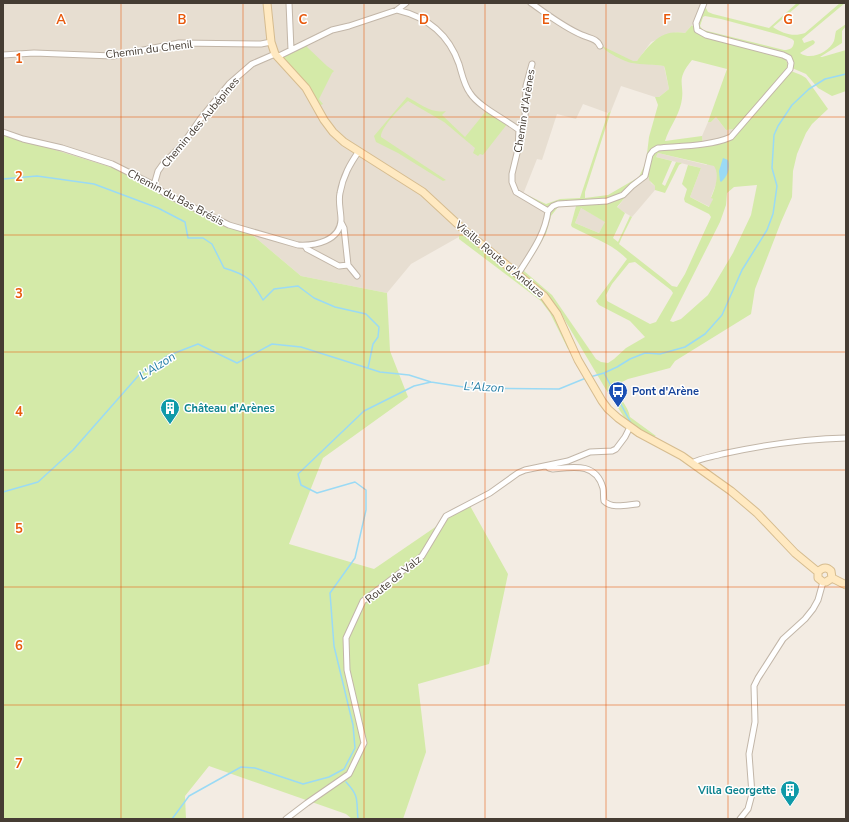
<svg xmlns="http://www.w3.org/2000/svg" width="849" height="822" font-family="'Nunito Sans',sans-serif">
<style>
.residential{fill:#e7ded1}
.green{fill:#d4eaa8;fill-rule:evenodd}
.water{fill:#9adaf5}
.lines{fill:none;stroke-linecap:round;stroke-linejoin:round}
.stream{stroke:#9adaf5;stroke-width:1.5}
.street-casing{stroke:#c2b6a8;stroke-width:7}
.secondary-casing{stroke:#d6bc8f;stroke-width:9}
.street{stroke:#fff;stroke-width:5}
.secondary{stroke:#ffe9c1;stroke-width:7}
.grid{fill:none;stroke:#e8590c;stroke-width:1;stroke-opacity:0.55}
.labels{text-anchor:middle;stroke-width:3;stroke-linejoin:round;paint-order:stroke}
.street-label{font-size:11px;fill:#453c33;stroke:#fff}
.transit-label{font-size:11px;font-weight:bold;fill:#164399;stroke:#fff;text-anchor:start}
.culture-label{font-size:11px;font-weight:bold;fill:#0d838f;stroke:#fff;text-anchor:start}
.water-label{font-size:12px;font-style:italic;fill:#247ea6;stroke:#fff}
.grid-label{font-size:13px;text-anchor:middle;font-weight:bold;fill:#e8590c;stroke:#fff;stroke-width:3;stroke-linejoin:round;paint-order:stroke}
</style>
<rect width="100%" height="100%" fill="#f3ece3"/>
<!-- residential -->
<path class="residential" d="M 3,3 L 704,3 L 696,24 L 692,25 L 685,33 L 677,32 L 651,42 L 637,61 L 649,64 L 664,66 L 669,89 L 659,97 L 655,97 L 621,86 L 611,111 L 608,113 L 583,104 L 576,119 L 557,114 L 542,160 L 537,159 L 522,197 L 548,211 L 547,220 L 518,274 L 464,234 L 411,264 L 387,293 L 301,276 L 250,233 L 25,141 L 3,134 Z
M 716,117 L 726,130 L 736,129 L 740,131 L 736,136 L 729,140 L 716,184 L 711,197 L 713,199 L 710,207 L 690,197 L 701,168 L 656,157 L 658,153 L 707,165 L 703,145 L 702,136 L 708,122 L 711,122 Z
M 649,177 L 651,183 L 655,186 L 655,190 L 632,217 L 617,208 L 632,188 Z
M 581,208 L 606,222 L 599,233 L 575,223 Z"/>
<!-- green -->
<path class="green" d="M 797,3 L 801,3 L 773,27 C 783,34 794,37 805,33 L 840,3 L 845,3 L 802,39 L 804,43 L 813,40 L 815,42 L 814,44 L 800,53 C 811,61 829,52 834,41 C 835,38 835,34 836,31 L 846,24 L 846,26 L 842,31 L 842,43 L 820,57 L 822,57 L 846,50 L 846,91 L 832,96 L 818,88 L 806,74 L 792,68 L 792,61 L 713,35 L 699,29 L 698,24 L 705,6 L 708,12 L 713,14 L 769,28 ZM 705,16 L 721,19 L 784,36 L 792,39 L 794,41 C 794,48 790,50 784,50 L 703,30 L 700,26 L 703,17 Z
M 692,25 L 696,31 L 782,57 L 786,60 L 789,67 L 736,129 L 726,130 L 716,117 L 711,122 L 708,122 L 727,69 L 692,60 C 674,82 686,83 681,104 C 678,117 669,128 665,141 L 702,136 L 703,145 L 731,140 L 736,136 L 752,115 L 791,71 L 801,75 L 806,78 L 828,109 L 812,124 L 806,133 L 797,154 L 793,171 L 792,197 L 781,222 L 755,289 L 751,314 L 675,361 L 670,368 L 628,379 L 620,383 C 615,398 628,404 630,417 L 656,436 L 652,437 L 628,423 L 605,388 L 560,312 L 549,297 L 519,272 L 534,249 L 548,211 L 523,193 L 546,204 L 560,199 L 580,198 L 608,113 L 611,111 L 585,192 L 585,198 L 608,195 L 639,177 L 646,162 L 649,137 L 658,105 L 655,97 L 659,97 L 669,89 L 665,69 L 664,66 C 653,64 642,65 632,63 C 625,62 605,52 602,46 L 633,61 L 637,61 C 650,44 661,29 685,33 ZM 658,153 L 714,166 C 720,174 715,189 711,198 L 713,199 L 709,207 L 690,197 L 701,168 L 688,165 L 682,184 L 687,189 L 684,199 L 685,202 L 709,214 L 711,217 L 685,274 L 677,287 L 672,286 L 665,280 L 619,244 L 622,237 L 632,217 L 630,216 L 618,242 L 613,238 L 625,213 L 617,207 L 633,188 L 649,177 L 649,180 L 655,186 L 655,190 L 665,193 L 679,165 L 682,163 L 676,162 L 665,186 L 662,184 L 672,161 L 656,157 ZM 757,185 L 751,215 L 733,253 L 708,295 L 681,319 L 673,322 L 670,321 L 720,222 L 726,205 L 727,193 L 734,187 ZM 576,206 L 571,225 L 572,227 C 592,238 610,242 627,259 L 596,301 L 599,305 L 630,321 L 645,337 L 626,348 L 614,359 L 608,363 L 601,362 L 596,359 L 552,295 L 524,271 L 546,234 L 551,216 L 558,207 ZM 581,208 L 605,222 L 599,233 L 575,223 ZM 635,262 L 671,290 L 673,293 L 656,322 L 650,324 L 607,301 L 606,295 L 612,284 L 629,263 Z
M 323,36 L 324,37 L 322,37 L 309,44 L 307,47 L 327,66 L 334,71 L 332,73 L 319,99 L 323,104 L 319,106 L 281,57 Z
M 407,97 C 420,103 430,114 446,111 L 442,115 L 465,137 L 487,110 L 508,123 L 483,155 L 480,154 L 478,156 L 473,153 L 475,148 L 444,122 L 408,101 C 401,107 380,128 381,137 L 446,180 L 443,181 L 398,153 L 376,142 L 374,136 Z
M 3,134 L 120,170 L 250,233 L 301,276 L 387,293 L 390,351 L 408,397 L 323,458 L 289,544 L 374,569 L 469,504 L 508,574 L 489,664 L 418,684 L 426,752 L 403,819 L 352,819 L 346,814 L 209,766 L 185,796 L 186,819 L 3,819 Z
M 464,234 L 541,296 L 555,316 L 569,348 L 568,349 L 550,313 L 541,301 L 459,239 L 459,235 Z"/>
<!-- water -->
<path class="water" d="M 723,158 L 728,160 C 731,168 727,177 721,182 L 720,181 L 719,171 Z"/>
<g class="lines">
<!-- stream -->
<path class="stream" d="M 3,179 L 37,176 L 94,184 L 158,208 L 185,222 L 188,238 L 203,238 L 212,244 L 224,268 C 248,275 251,279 263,300 L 274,289 L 298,286 L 314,298 L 335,307 L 366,314 L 379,327 L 378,337 L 373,344 L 368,368
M 604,373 L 631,423 L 635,426
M 590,377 L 604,373 L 617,367 L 630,359 L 645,353 L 660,354 L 685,347 L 705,334 L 722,315 L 742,270 L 767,230 L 773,214 L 777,186 L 772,168 L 774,135 L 778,126 L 792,105 L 809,89 L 825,79 L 846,74
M 3,492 L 38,482 L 73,450 L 139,375 L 167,356 L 198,344 L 237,363 L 272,344 L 301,347 L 380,372 L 409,375 L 431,382 L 470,388 L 559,389 L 586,378
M 346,782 C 360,797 356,800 358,819
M 172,819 L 189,796 L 241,767 L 255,768 L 303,784 L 329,777 L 344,769 L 355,748 L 353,725 L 334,646 L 330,593 L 355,558 L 366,510 L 366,490 L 355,482 L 317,493 L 301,485 L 298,474 L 364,411 L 414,386 L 431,382"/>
<defs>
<path id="street" d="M 289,3 L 291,50
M 531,3 C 547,14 563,27 582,35 C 588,38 597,38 600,46
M 397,10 C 427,17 449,35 459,64 C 462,74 464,85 470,93 C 479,107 505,119 519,130
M 3,55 L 34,53 L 113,56 L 179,43 L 261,44 L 271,42
M 277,57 L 332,30 L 349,26 L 397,10 L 406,3
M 3,132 L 23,139 L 62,148 L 112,164 L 154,185 L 164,193 L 229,225 L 298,245 C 315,246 340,241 341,220 C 341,211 338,202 340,193 C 343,176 350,164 359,151
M 154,185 L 158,171 L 163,164 L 183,144 L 201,118 L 229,84 L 252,64 L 275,54
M 548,211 L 553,206 L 558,204 L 607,201 L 623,195 L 632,186 L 645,176 L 650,155 L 653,151 L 658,148 C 680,146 711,146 731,137 L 790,69 L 791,63 L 789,58 L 783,55 L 706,35 L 697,30 L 696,23 L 704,3
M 341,222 L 344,228 L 348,265 L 357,276
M 305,246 L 307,249 L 339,266 L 348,265
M 518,274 C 531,253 545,235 548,211 L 516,192 L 512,182 L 512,174 L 518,149 L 519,130 L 525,118 L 526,86 L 532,64
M 692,463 C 701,458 712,457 722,454 C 763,445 804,439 846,438
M 547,466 L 549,468 L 553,469 C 573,467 596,462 603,488 C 604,492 603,497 604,501 C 612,509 626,505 637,504
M 286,819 L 307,803 L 349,774 L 364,743 L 347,670 L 346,638 L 363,601 L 422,556 L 446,516 L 490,493 L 518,473 L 525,470 L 568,461 L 590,452 L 612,451 L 616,449 L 625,437 L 630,427
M 740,819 L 748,809 L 752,794 L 749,754 L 755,722 L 754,686 L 758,678 L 783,639 L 805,619 L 813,609 L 818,600 L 823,582"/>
<path id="secondary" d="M 267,3 L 271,42 L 275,54 L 306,88 L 324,120 L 333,132 L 344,142 L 423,192 L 464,230 L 544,296 L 557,314 L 578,360 L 602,401 L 608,409 L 618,418 L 639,433 L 682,456 L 731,491 L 757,513 L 795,553 L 818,572
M 818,572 L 818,578 L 823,582 L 826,582 L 832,578
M 818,572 C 823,567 827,567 831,571 L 832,578
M 832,578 L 846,585"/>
</defs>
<!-- street casing -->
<use href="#street" class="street-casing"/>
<!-- secondary casing -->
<use href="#secondary" class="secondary-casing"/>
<!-- street -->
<use href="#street" class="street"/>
<!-- secondary -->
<use href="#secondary" class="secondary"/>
</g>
<!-- grid -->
<path class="grid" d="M 121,3 L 121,819M 243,3 L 243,819M 364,3 L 364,819M 485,3 L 485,819M 606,3 L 606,819M 728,3 L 728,819M 3,117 L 846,117M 3,235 L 846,235M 3,352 L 846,352M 3,470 L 846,470M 3,587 L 846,587M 3,705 L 846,705"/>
<!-- icons -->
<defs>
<symbol id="bus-pin" viewBox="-11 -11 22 30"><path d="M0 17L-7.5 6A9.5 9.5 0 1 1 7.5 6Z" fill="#1a4fb4" stroke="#fff"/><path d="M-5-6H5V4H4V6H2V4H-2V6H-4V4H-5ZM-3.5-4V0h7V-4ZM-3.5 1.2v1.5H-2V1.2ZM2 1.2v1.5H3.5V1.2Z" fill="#fff"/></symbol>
<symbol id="building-pin" viewBox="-11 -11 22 30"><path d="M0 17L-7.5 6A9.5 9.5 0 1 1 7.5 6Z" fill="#0f9aa8" stroke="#fff"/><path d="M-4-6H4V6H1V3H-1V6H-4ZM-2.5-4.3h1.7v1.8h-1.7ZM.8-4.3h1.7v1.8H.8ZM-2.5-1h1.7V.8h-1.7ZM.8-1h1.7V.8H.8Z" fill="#fff"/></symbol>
</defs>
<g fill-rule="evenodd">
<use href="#bus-pin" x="607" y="380" width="22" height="30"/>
<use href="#building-pin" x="159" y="397" width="22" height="30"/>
<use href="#building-pin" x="779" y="779" width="22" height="30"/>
</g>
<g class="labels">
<!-- street labels -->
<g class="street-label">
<text transform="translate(149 49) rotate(-7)" y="4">Chemin du Chenil</text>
<text transform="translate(524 111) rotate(-81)" y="4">Chemin d'Arènes</text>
<text transform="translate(200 122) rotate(-50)" y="4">Chemin des Aubépines</text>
<text transform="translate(176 197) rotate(28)" y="4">Chemin du Bas Brésis</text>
<text transform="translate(500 259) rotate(40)" y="4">Vieille Route d'Anduze</text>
<text transform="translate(393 579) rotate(-39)" y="4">Route de Valz</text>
</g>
<!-- transit labels -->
<g class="transit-label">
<text x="632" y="395">Pont d'Arène</text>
</g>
<!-- culture labels -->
<g class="culture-label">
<text x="184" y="412">Château d'Arènes</text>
<text x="776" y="794" text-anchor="end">Villa Georgette</text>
</g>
<!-- water labels -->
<g class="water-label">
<text transform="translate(157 366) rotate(-33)" y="4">L'Alzon</text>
<text transform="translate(484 387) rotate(3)" y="4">L'Alzon</text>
</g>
</g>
<g class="grid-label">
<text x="61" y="24">A</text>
<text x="182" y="24">B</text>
<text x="303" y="24">C</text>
<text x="424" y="24">D</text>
<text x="546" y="24">E</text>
<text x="667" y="24">F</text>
<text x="788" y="24">G</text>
<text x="19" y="63">1</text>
<text x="19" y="181">2</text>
<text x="19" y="298">3</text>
<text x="19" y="416">4</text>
<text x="19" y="533">5</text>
<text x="19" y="650">6</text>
<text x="19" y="768">7</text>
</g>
<!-- border -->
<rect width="849" height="822" fill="none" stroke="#453c33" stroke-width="8"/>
</svg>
